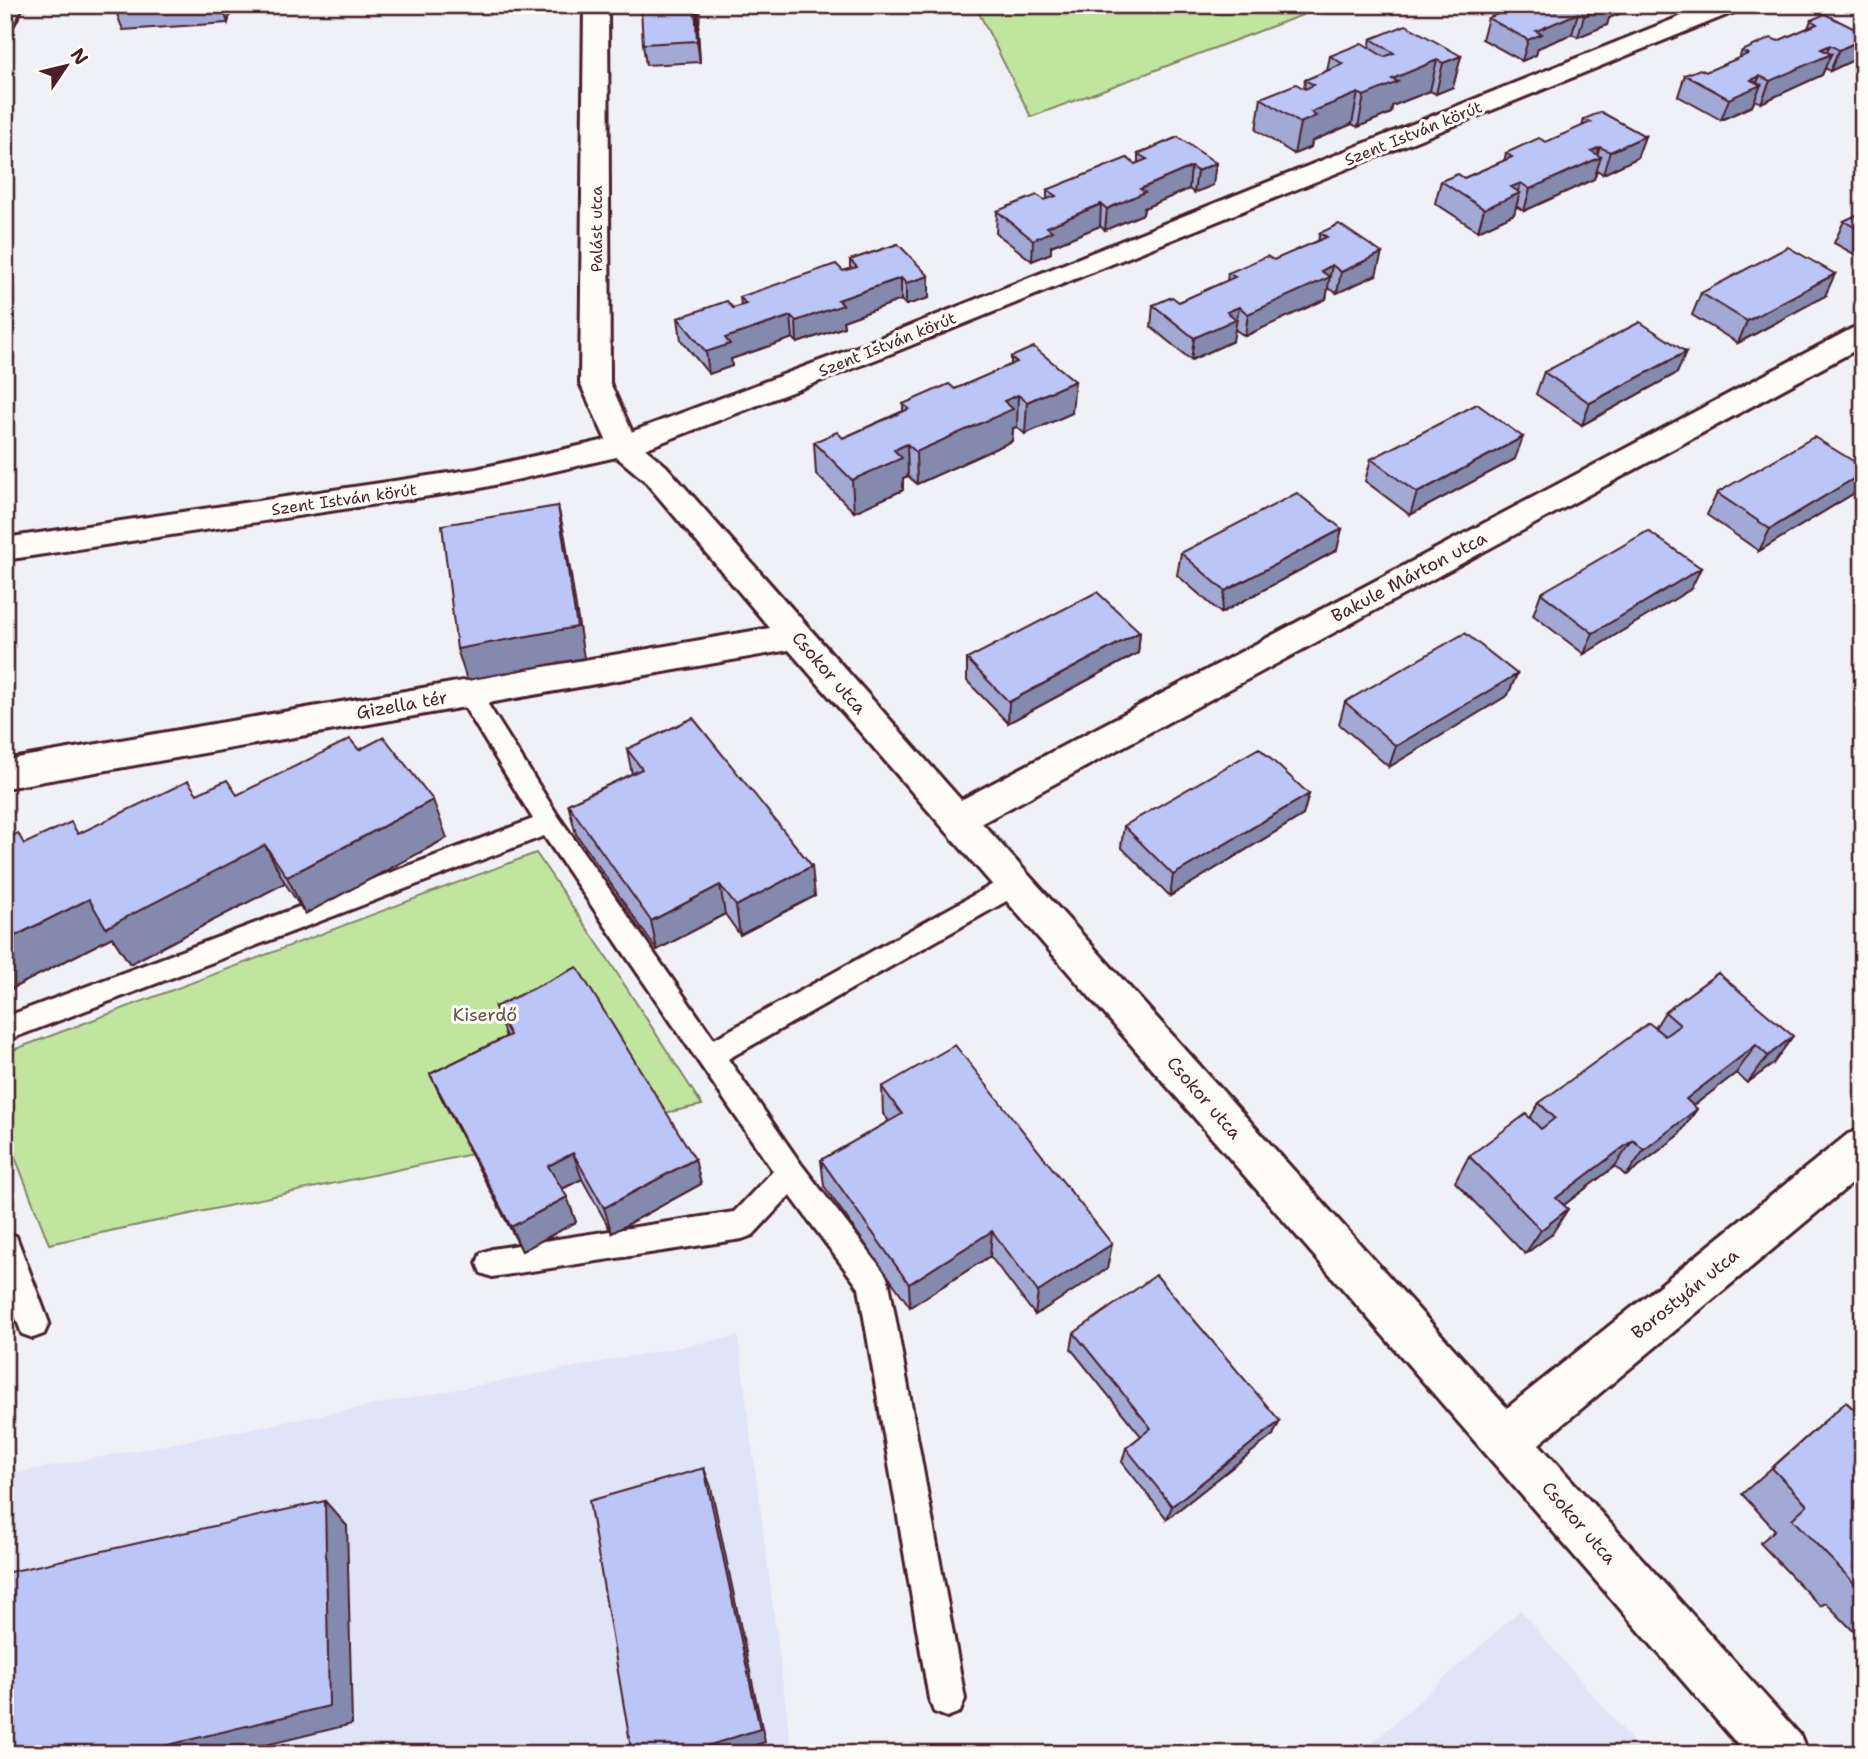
<svg xmlns="http://www.w3.org/2000/svg" width="1868" height="1759" font-family="'Shantell Sans',sans-serif">
<style>
.built{fill:#e0e4f7}
.green{fill:#bfe59f;stroke:#848265;stroke-width:2}
.lines{fill:none;stroke-linecap:round;stroke-linejoin:round}
.lane-casing{stroke:#4a1f2b;stroke-width:6}
.street-casing{stroke:#4a1f2b;stroke-width:6}
.secondary-casing{stroke:#4a1f2b;stroke-width:6}
.lane{fill:#fdfcf7;fill-rule:evenodd}
.street{fill:#fdfcf7;fill-rule:evenodd}
.secondary{fill:#fdfcf7;fill-rule:evenodd}
.wall{fill:#a2a9d4;stroke:#4a1f2b;stroke-width:2}
.shaded-wall{fill:#848aad;stroke:#4a1f2b;stroke-width:2}
.building{fill:#bcc5f7;stroke:#4a1f2b;stroke-width:2}
.labels{text-anchor:middle;stroke-width:6;stroke-linejoin:round;paint-order:stroke}
.far-street-label{font-size:16px;fill:#4a1f2b;stroke:#fdfcf7}
.street-label{font-size:18px;fill:#4a1f2b;stroke:#fdfcf7}
.park-label{font-size:18px;fill:#675048;stroke:#fdfcf7}
</style>
<rect width="100%" height="100%" fill="#f0f1f7"/>
<filter id="ink" filterUnits="userSpaceOnUse"><feTurbulence type="fractalNoise" baseFrequency=".0143" numOctaves="2"/><feDisplacementMap in="SourceGraphic" scale="14" xChannelSelector="R" yChannelSelector="G"/><feConvolveMatrix kernelMatrix="1 2 1 2 8 2 1 2 1" color-interpolation-filters="sRGB"/></filter>
<g filter="url(#ink)">
<!-- built -->
<path class="built" d="M 738,1336 L 792,1754 L 5,1754 L 5,1475 Z
M 1520,1610 L 1644,1754 L 1360,1754 Z"/>
<!-- green -->
<path class="green" d="M 982,5 L 1329,5 L 1031,117 L 976,7 Z
M 536,853 L 604,953 L 702,1105 L 49,1244 L 5,1131 L 5,1053 Z"/>
<g class="lines">
<defs>
<path id="lane" d="M 468,684 L 477,687 L 558,816 L 714,1039 L 1006,877 L 1015,873 L 1024,877 L 1028,884 L 1024,891 L 728,1059 L 801,1164 L 885,1273 L 889,1283 L 965,1699 L 960,1712 L 947,1717 L 934,1712 L 929,1699 L 859,1288 L 790,1195 L 753,1235 L 742,1239 L 492,1277 L 481,1273 L 477,1263 L 481,1253 L 492,1249 L 734,1212 L 773,1171 L 544,836 L 5,1041 L 5,1017 L 533,819 L 456,693 L 459,687 Z
M 5,1232 L 16,1236 L 49,1323 L 44,1334 L 33,1338 L 22,1334 L 5,1289 Z"/>
<path id="street" d="M 584,5 L 608,5 L 610,383 L 636,441 L 666,466 L 961,800 L 1853,328 L 1863,325 L 1863,346 L 982,823 L 1507,1408 L 1848,1134 L 1863,1129 L 1863,1174 L 1539,1444 L 1800,1735 L 1808,1754 L 1746,1754 L 789,650 L 5,788 L 5,760 L 770,628 L 644,480 L 612,453 L 580,383 Z"/>
<path id="secondary" d="M 5,5 L 23,5 L 13,25 L 5,27 Z
M 1709,5 L 1743,5 L 1739,10 L 882,357 L 634,453 L 476,489 L 5,560 L 5,538 L 476,469 L 615,438 L 862,345 Z"/>
</defs>
<!-- lane casing -->
<use href="#lane" class="lane-casing"/>
<!-- street casing -->
<use href="#street" class="street-casing"/>
<!-- secondary casing -->
<use href="#secondary" class="secondary-casing"/>
<!-- lane -->
<use href="#lane" class="lane"/>
<!-- street -->
<use href="#street" class="street"/>
<!-- secondary -->
<use href="#secondary" class="secondary"/>
</g>
<!-- wall -->
<path class="wall" d="M 116,5 L 232,5 L 228,23 L 123,30 L 115,9 Z
M 664,5 L 700,5 L 699,26 L 697,26 L 700,62 L 646,65 L 643,44 L 664,8 Z
M 1526,5 L 1640,5 L 1609,18 L 1607,25 L 1578,37 L 1572,34 L 1538,48 L 1536,55 L 1522,61 L 1482,39 L 1488,18 L 1525,9 Z
M 1811,20 L 1863,33 L 1863,51 L 1860,57 L 1830,71 L 1825,68 L 1822,75 L 1761,103 L 1755,100 L 1752,106 L 1721,120 L 1678,96 L 1685,75 L 1706,72 L 1739,58 L 1742,51 L 1778,41 L 1808,28 Z
M 1371,39 L 1461,56 L 1453,87 L 1436,94 L 1430,91 L 1392,106 L 1391,113 L 1358,127 L 1352,124 L 1312,141 L 1311,147 L 1294,154 L 1256,130 L 1261,98 L 1304,89 L 1305,80 L 1327,71 L 1330,56 L 1369,48 Z
M 1584,119 L 1645,136 L 1637,158 L 1603,174 L 1597,170 L 1594,179 L 1524,211 L 1516,206 L 1514,214 L 1478,231 L 1435,203 L 1441,181 L 1464,178 L 1504,161 L 1506,153 L 1546,142 L 1582,127 Z
M 1178,137 L 1213,185 L 1194,193 L 1189,189 L 1144,208 L 1143,214 L 1105,230 L 1100,226 L 1051,246 L 1051,253 L 1032,261 L 996,233 L 997,211 L 1047,200 L 1047,190 L 1135,164 L 1138,163 L 1138,154 Z
M 1863,212 L 1863,259 L 1834,243 L 1844,221 Z
M 1320,233 L 1376,275 L 1337,293 L 1328,288 L 1326,299 L 1245,336 L 1234,329 L 1233,341 L 1191,360 L 1151,327 L 1153,305 L 1179,302 L 1227,281 L 1228,273 L 1274,260 L 1318,241 Z
M 898,244 L 929,298 L 906,305 L 901,300 L 843,321 L 844,327 L 797,343 L 793,338 L 731,359 L 732,366 L 709,374 L 681,340 L 678,318 L 733,308 L 741,306 L 740,297 L 850,269 L 850,260 Z
M 1701,293 L 1825,296 L 1738,343 L 1692,315 Z
M 1686,352 L 1677,373 L 1582,425 L 1536,394 L 1544,372 Z
M 1011,357 L 1072,413 L 1025,434 L 1017,427 L 1013,428 L 1012,441 L 917,484 L 908,476 L 903,478 L 903,490 L 854,512 L 816,474 L 814,442 L 843,438 L 903,411 L 903,404 L 955,389 L 1011,365 Z
M 1371,459 L 1515,459 L 1410,515 L 1365,481 Z
M 1863,467 L 1863,479 L 1856,492 L 1759,551 L 1707,515 L 1717,493 Z
M 1337,550 L 1221,613 L 1177,575 L 1181,553 Z
M 1691,589 L 1584,654 L 1533,615 L 1541,593 Z
M 1140,632 L 1138,653 L 1008,723 L 967,681 L 967,659 Z
M 1508,695 L 1389,767 L 1339,724 L 1345,702 Z
M 627,749 L 815,896 L 740,935 L 725,914 L 657,950 L 576,834 L 568,804 L 632,774 Z
M 359,750 L 447,838 L 305,914 L 285,883 L 130,964 L 112,937 L 5,992 L 5,840 L 25,844 L 79,834 L 197,794 L 237,795 Z
M 1309,794 L 1303,815 L 1170,896 L 1121,847 L 1124,826 Z
M 1718,973 L 1773,1064 L 1747,1083 L 1736,1073 L 1693,1106 L 1697,1109 L 1678,1136 L 1626,1176 L 1615,1166 L 1564,1205 L 1552,1234 L 1525,1254 L 1455,1182 L 1469,1156 L 1530,1118 L 1539,1103 L 1655,1028 L 1665,1012 Z
M 495,1007 L 701,1184 L 612,1233 L 582,1179 L 562,1189 L 567,1197 L 576,1222 L 522,1251 L 443,1101 L 430,1074 L 506,1037 Z
M 882,1087 L 1107,1269 L 1035,1315 L 990,1256 L 910,1307 L 824,1186 L 821,1160 L 889,1121 L 883,1114 Z
M 1074,1333 L 1273,1435 L 1167,1519 L 1122,1462 L 1126,1448 L 1141,1436 L 1071,1349 Z
M 1846,1402 L 1863,1418 L 1863,1641 L 1826,1603 L 1820,1606 L 1760,1543 L 1775,1530 L 1742,1494 Z"/>
<!-- shaded-wall -->
<path class="shaded-wall" d="M 222,5 L 232,5 L 228,23 Z
M 698,5 L 700,5 L 699,26 L 697,15 Z
M 1606,5 L 1640,5 L 1609,18 L 1607,25 L 1578,37 L 1584,16 Z
M 695,6 L 698,27 L 700,62 L 697,41 Z
M 1578,13 L 1572,34 L 1538,48 L 1536,55 L 1522,61 L 1528,40 L 1536,31 Z
M 1863,39 L 1863,51 L 1860,57 L 1830,71 L 1839,50 Z
M 1830,45 L 1825,57 L 1831,54 L 1822,75 L 1761,103 L 1770,81 L 1821,49 Z
M 1461,56 L 1453,87 L 1436,94 L 1443,63 Z
M 1437,60 L 1430,91 L 1392,106 L 1391,113 L 1358,127 L 1364,96 L 1392,79 Z
M 1760,76 L 1755,87 L 1761,85 L 1752,106 L 1721,120 L 1729,99 L 1751,80 Z
M 1358,93 L 1352,124 L 1312,141 L 1311,147 L 1294,154 L 1300,123 L 1311,112 Z
M 1645,136 L 1637,158 L 1603,174 L 1610,152 Z
M 1600,147 L 1596,159 L 1601,157 L 1594,179 L 1524,211 L 1530,189 L 1591,151 Z
M 1216,163 L 1213,185 L 1194,193 L 1197,171 Z
M 1191,167 L 1189,189 L 1144,208 L 1143,214 L 1105,230 L 1107,209 L 1140,189 Z
M 1521,183 L 1517,194 L 1520,193 L 1514,214 L 1478,231 L 1484,209 L 1511,187 Z
M 1101,204 L 1100,226 L 1051,246 L 1051,253 L 1032,261 L 1033,240 L 1047,227 Z
M 1382,253 L 1376,275 L 1337,293 L 1341,272 Z
M 1332,265 L 1326,299 L 1245,336 L 1248,314 L 1321,271 Z
M 1835,274 L 1825,296 L 1738,343 L 1747,321 Z
M 929,276 L 929,298 L 906,305 L 906,283 Z
M 901,278 L 901,300 L 843,321 L 844,327 L 797,343 L 796,321 L 838,300 Z
M 1239,307 L 1233,341 L 1191,360 L 1194,338 L 1227,312 Z
M 791,316 L 793,338 L 731,359 L 732,366 L 709,374 L 706,352 L 725,338 Z
M 1686,352 L 1677,373 L 1582,425 L 1590,403 Z
M 1075,381 L 1072,413 L 1025,434 L 1027,402 Z
M 1018,395 L 1017,427 L 1013,428 L 1012,441 L 917,484 L 916,452 L 1004,401 Z
M 1523,437 L 1515,459 L 1410,515 L 1417,493 Z
M 907,444 L 908,476 L 903,478 L 903,490 L 854,512 L 852,480 L 894,450 Z
M 1863,473 L 1863,479 L 1856,492 L 1759,551 L 1770,529 Z
M 558,506 L 565,537 L 584,658 L 467,680 L 457,649 Z
M 1342,529 L 1337,550 L 1221,613 L 1225,591 Z
M 1701,568 L 1691,589 L 1584,654 L 1593,633 Z
M 1140,632 L 1138,653 L 1008,723 L 1009,702 Z
M 1517,674 L 1508,695 L 1389,767 L 1396,746 Z
M 1309,794 L 1303,815 L 1170,896 L 1173,875 Z
M 433,800 L 447,838 L 305,914 L 287,877 Z
M 265,845 L 285,883 L 130,964 L 112,937 L 5,992 L 5,941 L 89,899 Z
M 812,866 L 815,896 L 740,935 L 736,906 Z
M 720,885 L 725,914 L 657,950 L 651,921 Z
M 1793,1036 L 1773,1064 L 1747,1083 L 1768,1056 Z
M 1756,1045 L 1736,1073 L 1667,1126 L 1686,1099 Z
M 1697,1109 L 1678,1136 L 1626,1176 L 1644,1150 Z
M 1633,1140 L 1615,1166 L 1540,1223 L 1556,1198 Z
M 573,1153 L 582,1179 L 558,1191 L 548,1166 Z
M 695,1159 L 701,1184 L 612,1233 L 604,1208 Z
M 567,1197 L 576,1222 L 522,1251 L 511,1227 Z
M 1568,1209 L 1552,1234 L 1525,1254 L 1541,1230 Z
M 992,1231 L 990,1256 L 910,1307 L 909,1284 Z
M 1112,1244 L 1107,1269 L 1035,1315 L 1038,1292 Z
M 1280,1421 L 1273,1435 L 1167,1519 L 1172,1506 Z
M 704,1468 L 711,1487 L 765,1742 L 730,1754 L 682,1754 Z
M 325,1501 L 347,1526 L 352,1724 L 230,1754 L 131,1754 Z"/>
<!-- building -->
<path class="building" d="M 116,5 L 175,5 L 115,9 Z
M 664,5 L 698,5 L 697,15 L 696,15 L 695,6 L 664,8 Z
M 1519,5 L 1527,10 L 1536,6 L 1533,5 L 1610,5 L 1584,16 L 1578,13 L 1536,31 L 1542,34 L 1528,40 L 1488,18 Z
M 695,6 L 697,41 L 643,44 L 641,9 Z
M 1825,14 L 1863,33 L 1863,39 L 1839,50 L 1830,45 L 1821,49 L 1831,54 L 1770,81 L 1760,76 L 1751,80 L 1761,85 L 1729,99 L 1685,75 L 1700,69 L 1706,72 L 1748,54 L 1742,51 L 1771,38 L 1778,41 L 1817,24 L 1811,20 Z
M 1406,25 L 1461,56 L 1443,63 L 1437,60 L 1392,79 L 1398,82 L 1364,96 L 1358,93 L 1311,112 L 1316,116 L 1300,123 L 1261,98 L 1296,84 L 1305,89 L 1314,85 L 1305,80 L 1343,64 L 1330,56 L 1362,43 L 1384,57 L 1394,53 L 1371,39 Z
M 1601,112 L 1645,136 L 1610,152 L 1600,147 L 1591,151 L 1601,157 L 1530,189 L 1521,183 L 1511,187 L 1520,193 L 1484,209 L 1441,181 L 1458,174 L 1464,178 L 1512,157 L 1506,153 L 1539,138 L 1546,142 L 1591,122 L 1584,119 Z
M 1178,137 L 1216,163 L 1197,171 L 1191,167 L 1140,189 L 1145,192 L 1107,209 L 1101,204 L 1047,227 L 1052,231 L 1033,240 L 997,211 L 1037,195 L 1045,200 L 1056,196 L 1047,190 L 1127,158 L 1135,164 L 1147,159 L 1138,154 Z
M 1863,212 L 1863,232 L 1844,221 Z
M 1339,224 L 1382,253 L 1341,272 L 1332,265 L 1321,271 L 1330,277 L 1248,314 L 1239,307 L 1227,312 L 1236,319 L 1194,338 L 1153,305 L 1172,297 L 1179,302 L 1235,277 L 1228,273 L 1267,256 L 1274,260 L 1327,237 L 1320,233 Z
M 898,244 L 929,276 L 906,283 L 901,278 L 838,300 L 843,305 L 796,321 L 791,316 L 725,338 L 730,344 L 706,352 L 678,318 L 727,301 L 733,308 L 746,304 L 740,297 L 836,264 L 843,271 L 857,267 L 850,260 Z
M 1788,247 L 1835,274 L 1747,321 L 1701,293 Z
M 1640,322 L 1686,352 L 1590,403 L 1544,372 Z
M 1034,347 L 1075,381 L 1027,402 L 1018,395 L 1004,401 L 1013,409 L 916,452 L 907,444 L 894,450 L 902,458 L 852,480 L 814,442 L 837,432 L 843,438 L 909,409 L 903,404 L 949,384 L 955,389 L 1017,362 L 1011,357 Z
M 1477,404 L 1523,437 L 1417,493 L 1371,459 Z
M 1814,437 L 1863,467 L 1863,473 L 1770,529 L 1717,493 Z
M 1297,493 L 1342,529 L 1225,591 L 1181,553 Z
M 558,506 L 577,627 L 457,649 L 442,525 Z
M 1648,531 L 1701,568 L 1593,633 L 1541,593 Z
M 1097,592 L 1140,632 L 1009,702 L 967,659 Z
M 1465,633 L 1517,674 L 1396,746 L 1345,702 Z
M 693,718 L 812,866 L 736,906 L 720,885 L 651,921 L 568,804 L 642,769 L 627,749 Z
M 384,737 L 433,800 L 287,877 L 265,845 L 106,928 L 89,899 L 5,941 L 5,840 L 18,833 L 24,844 L 71,822 L 78,834 L 188,781 L 197,794 L 227,780 L 237,795 L 350,739 L 359,750 Z
M 1259,748 L 1309,794 L 1173,875 L 1124,826 Z
M 577,967 L 695,1159 L 604,1208 L 573,1153 L 548,1166 L 567,1197 L 511,1227 L 430,1074 L 510,1035 L 495,1007 Z
M 1718,973 L 1793,1036 L 1768,1056 L 1756,1045 L 1686,1099 L 1697,1109 L 1644,1150 L 1633,1140 L 1556,1198 L 1568,1209 L 1541,1230 L 1469,1156 L 1526,1114 L 1541,1129 L 1555,1118 L 1539,1103 L 1649,1023 L 1665,1036 L 1680,1025 L 1665,1012 Z
M 955,1045 L 1112,1244 L 1038,1292 L 992,1231 L 909,1284 L 821,1160 L 902,1114 L 882,1087 Z
M 1156,1275 L 1280,1421 L 1172,1506 L 1126,1448 L 1151,1428 L 1074,1333 Z
M 1846,1402 L 1863,1418 L 1863,1583 L 1860,1580 L 1855,1584 L 1792,1519 L 1807,1505 L 1772,1468 Z
M 704,1468 L 760,1729 L 682,1754 L 632,1754 L 589,1501 Z
M 325,1501 L 329,1706 L 131,1754 L 5,1754 L 5,1573 Z"/>
</g>
<g class="labels">
<!-- far-street labels -->
<g class="far-street-label">
<text transform="translate(1413 133) rotate(-22)" y="6">Szent István körút</text>
<text transform="translate(596 229) rotate(-90)" y="6">Palást utca</text>
<text transform="translate(887 344) rotate(-22)" y="6">Szent István körút</text>
<text transform="translate(344 499) rotate(-8)" y="6">Szent István körút</text>
</g>
<!-- street labels -->
<g class="street-label">
<text transform="translate(1409 577) rotate(-28)" y="6">Bakule Márton utca</text>
<text transform="translate(829 673) rotate(49)" y="6">Csokor utca</text>
<text transform="translate(402 705) rotate(-10)" y="6">Gizella tér</text>
<text transform="translate(1204 1098) rotate(49)" y="6">Csokor utca</text>
<text transform="translate(1685 1294) rotate(-39)" y="6">Borostyán utca</text>
<text transform="translate(1579 1523) rotate(49)" y="6">Csokor utca</text>
</g>
<!-- park labels -->
<g class="park-label">
<text x="485" y="1021">Kiserdő</text>
</g>
</g>
<!-- margin -->
<rect width="1868" height="1759" fill="none" stroke="#fdfcf7" stroke-width="28"/>
<rect x="14" y="14" width="1840" height="1731" fill="none" stroke="#4a1f2b" stroke-width="2.5" filter="url(#ink)"/>
<!-- north arrow -->
<g transform="translate(66 66) rotate(55)" stroke="#fdfcf7" stroke-width="5" paint-order="stroke">
<path d="M0-5L12 26L0 18L-12 26Z" fill="#4a1f2b"/>
<text y="-10" font-size="19" font-weight="bold" text-anchor="middle" fill="#4a1f2b">N</text>
</g>
</svg>
